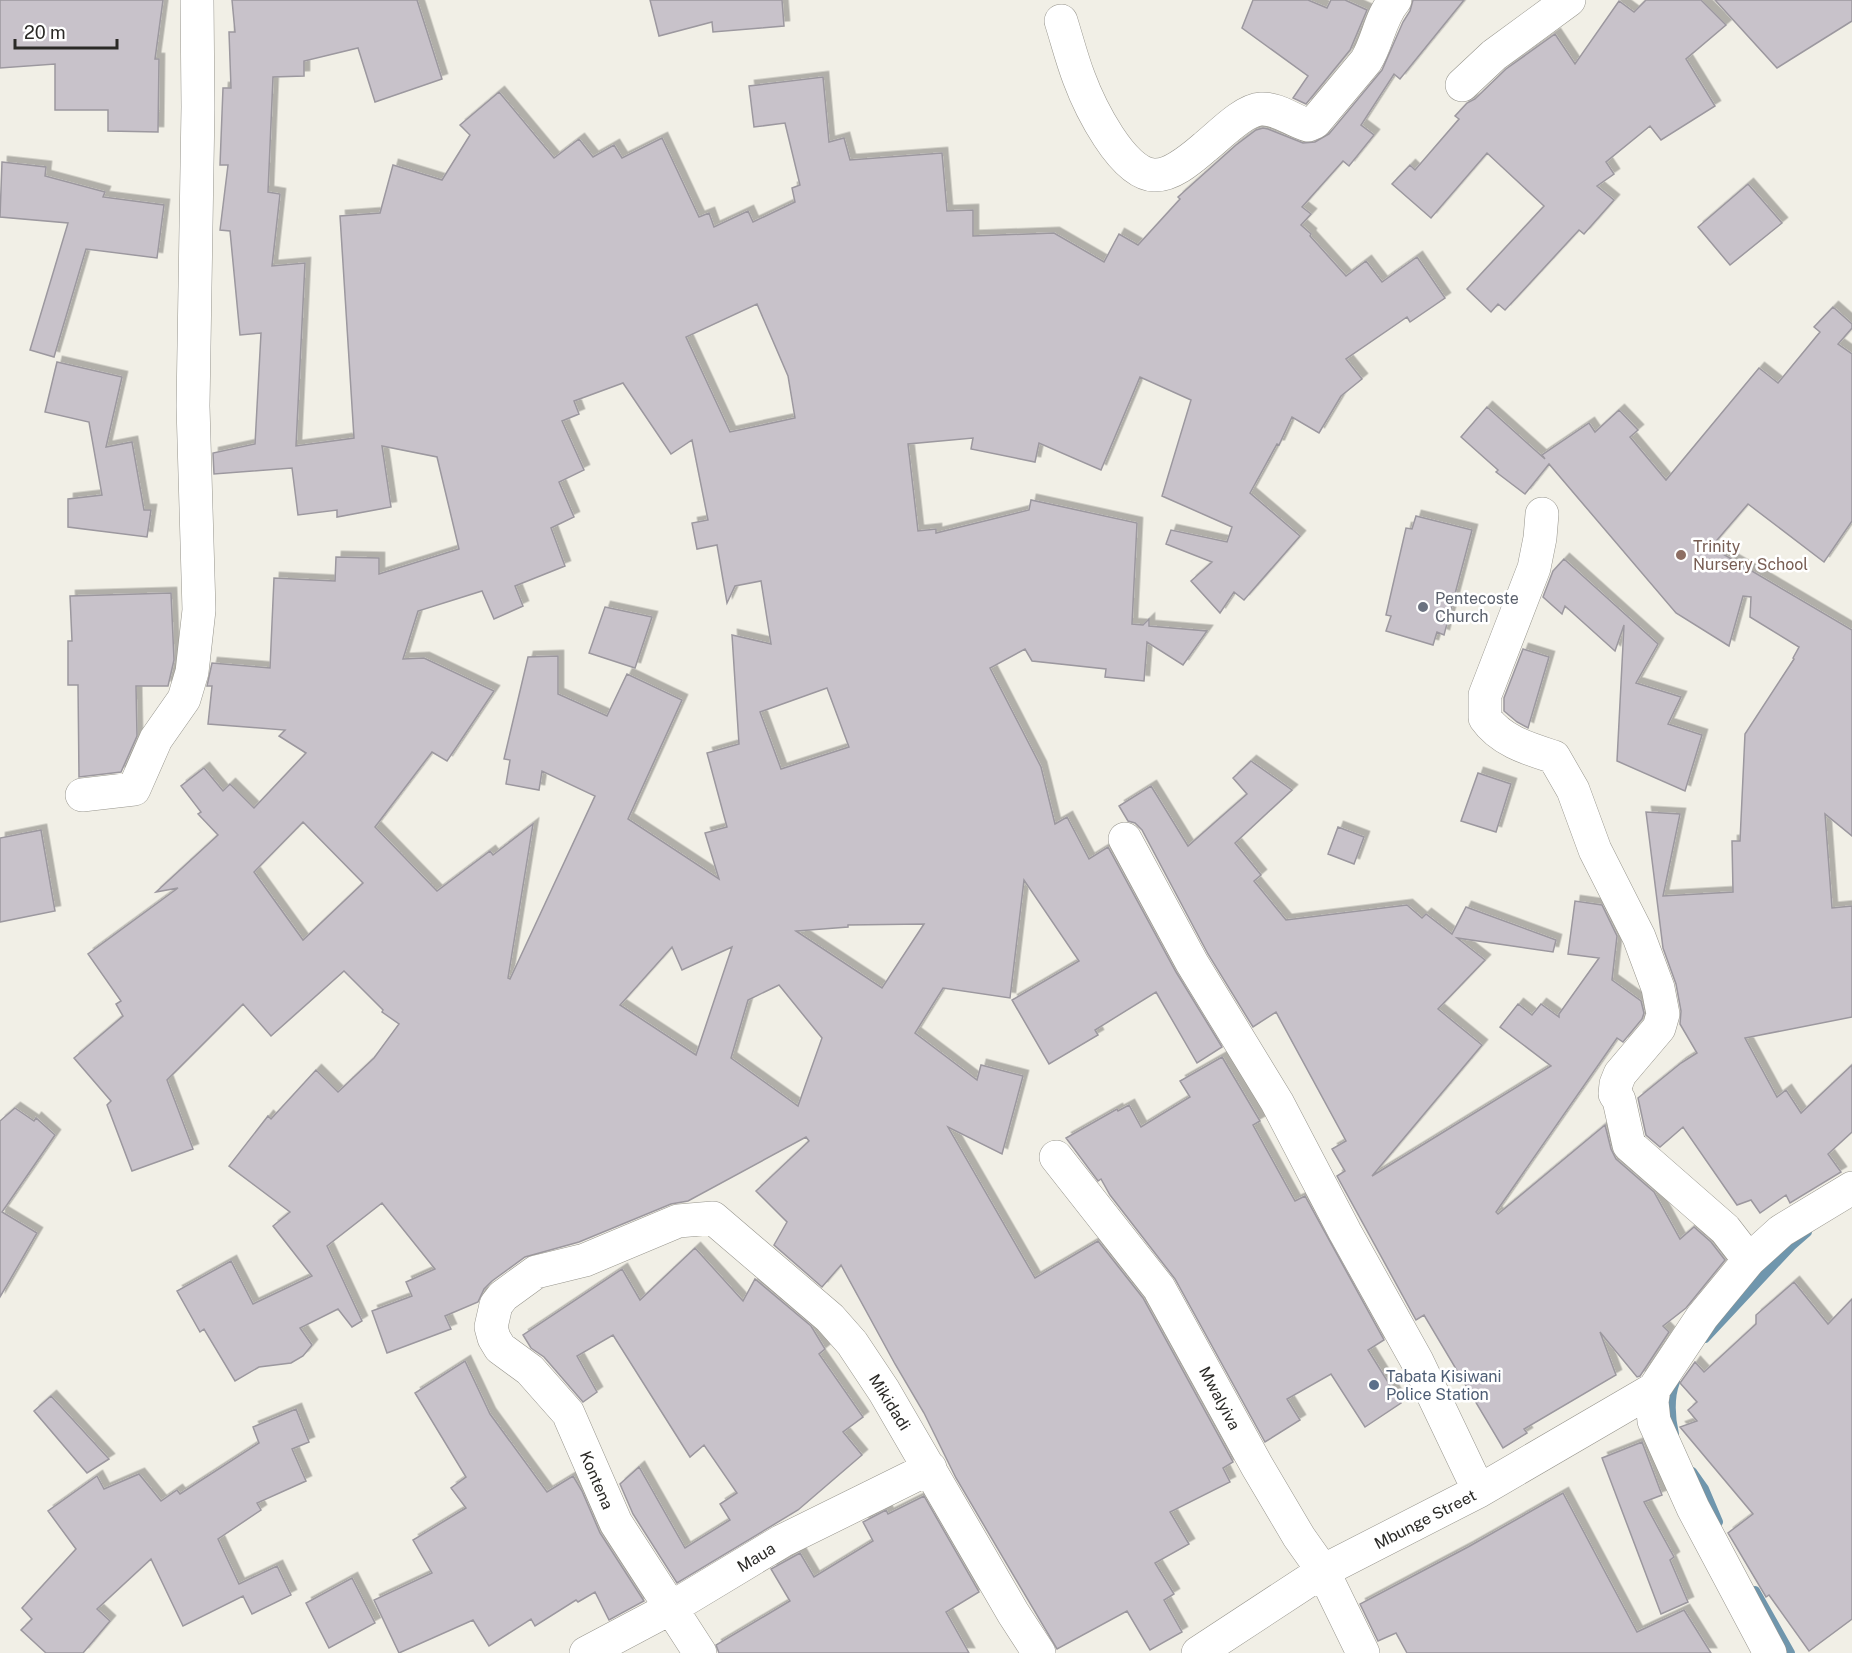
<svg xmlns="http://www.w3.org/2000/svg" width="1852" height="1653" font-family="'Public Sans',sans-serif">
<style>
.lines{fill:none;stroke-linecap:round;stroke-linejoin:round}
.stream{stroke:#6f96ad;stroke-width:10}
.building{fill:#c8c2ca;stroke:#9c989f;stroke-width:1.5;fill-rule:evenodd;filter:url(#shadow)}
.minor-casing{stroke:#97958d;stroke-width:34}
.minor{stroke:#fff;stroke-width:33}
.education-dot{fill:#8d6e63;stroke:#fff;stroke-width:2}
.worship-dot{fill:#6b7280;stroke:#fff;stroke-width:2}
.service-dot{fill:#5c6f8a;stroke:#fff;stroke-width:2}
.labels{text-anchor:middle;stroke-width:5;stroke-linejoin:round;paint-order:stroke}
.education-label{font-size:16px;fill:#785e54;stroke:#fff;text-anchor:start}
.worship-label{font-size:16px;fill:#5b616d;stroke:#fff;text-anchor:start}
.service-label{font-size:16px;fill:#4e5e75;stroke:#fff;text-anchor:start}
.street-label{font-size:16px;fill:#2b2a27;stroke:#fff}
</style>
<defs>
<filter id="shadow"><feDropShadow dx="5.5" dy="-5.5" stdDeviation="0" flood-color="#0004"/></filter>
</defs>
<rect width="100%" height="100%" fill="#f1efe6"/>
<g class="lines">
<!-- stream -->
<path class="stream" d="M 1705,1338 L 1791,1246 L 1807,1232
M 1674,1434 C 1670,1418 1669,1397 1675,1382
M 1692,1472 L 1704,1489 L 1718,1522
M 1755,1591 L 1790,1653"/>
</g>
<!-- building -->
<path class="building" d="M 0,0 L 163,0 L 155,59 L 159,59 L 158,132 L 108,131 L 108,110 L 55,110 L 55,64 L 0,68 Z
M 232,0 L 417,0 L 442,79 L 375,102 L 358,48 L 304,61 L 304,76 L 273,77 L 268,192 L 280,194 L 272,266 L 305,263 L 296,446 L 354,438 L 340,216 L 380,213 L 393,165 L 442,180 L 470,135 L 460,125 L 499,92 L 554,158 L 579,139 L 593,157 L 614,145 L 622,158 L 662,138 L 699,217 L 709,213 L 714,227 L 748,211 L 753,222 L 795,202 L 792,188 L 800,185 L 785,123 L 754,127 L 749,86 L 823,77 L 829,142 L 844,138 L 850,160 L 942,153 L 947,211 L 973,210 L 973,236 L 1054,233 L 1104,262 L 1119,234 L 1138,245 L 1180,199 L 1178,197 L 1236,145 L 1256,130 L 1263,128 L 1268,129 L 1303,143 L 1315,142 L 1329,134 L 1382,70 L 1403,22 L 1410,11 L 1413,0 L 1464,0 L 1400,79 L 1394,74 L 1361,125 L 1374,135 L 1349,166 L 1343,161 L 1302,207 L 1311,214 L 1301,225 L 1311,234 L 1310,236 L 1346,276 L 1366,261 L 1382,282 L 1417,257 L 1445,298 L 1410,322 L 1407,317 L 1346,359 L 1362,379 L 1341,396 L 1319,433 L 1292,417 L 1279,445 L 1277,444 L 1250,493 L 1300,536 L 1244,600 L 1234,592 L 1220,613 L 1191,581 L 1212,562 L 1166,544 L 1171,530 L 1227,542 L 1232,527 L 1162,496 L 1191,400 L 1140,377 L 1101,470 L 1039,443 L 1035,462 L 971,449 L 973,438 L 908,444 L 918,531 L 936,529 L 936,533 L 1029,510 L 1031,500 L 1137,523 L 1132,624 L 1143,625 L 1149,619 L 1149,626 L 1207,631 L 1183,665 L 1147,642 L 1144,681 L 1105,677 L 1106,669 L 1032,661 L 1025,649 L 990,668 L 1041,767 L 1055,824 L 1067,817 L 1089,859 L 1108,847 L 1176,972 L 1222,1047 L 1197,1063 L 1156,992 L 1095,1030 L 1098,1035 L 1049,1064 L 1012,1000 L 1079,961 L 1024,880 L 1010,998 L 943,988 L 915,1033 L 977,1080 L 981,1065 L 1023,1076 L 1002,1154 L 948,1127 L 1035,1278 L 1098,1241 L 1143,1298 L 1233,1462 L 1223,1468 L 1230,1482 L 1170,1512 L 1189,1544 L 1155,1563 L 1174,1594 L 1164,1600 L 1182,1632 L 1150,1650 L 1127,1611 L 1057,1649 L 956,1478 L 924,1413 L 895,1364 L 841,1265 L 822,1287 L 774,1245 L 787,1222 L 756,1191 L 809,1141 L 806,1137 L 688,1201 L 671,1204 L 579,1242 L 525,1257 L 492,1281 L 484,1289 L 478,1302 L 445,1316 L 451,1329 L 387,1353 L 372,1311 L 412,1296 L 406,1282 L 435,1269 L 382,1203 L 327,1246 L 362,1321 L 352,1327 L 338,1309 L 300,1328 L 312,1345 L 303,1356 L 291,1363 L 259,1367 L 235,1381 L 204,1329 L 200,1332 L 177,1291 L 231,1261 L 253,1304 L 312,1276 L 273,1226 L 290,1212 L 229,1166 L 268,1116 L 271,1119 L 316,1070 L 338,1092 L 374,1058 L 399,1024 L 382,1012 L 383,1010 L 344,971 L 271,1036 L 243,1004 L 167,1080 L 193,1149 L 132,1171 L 107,1105 L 111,1101 L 74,1058 L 123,1016 L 116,1004 L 121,1001 L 88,954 L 178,888 L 156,892 L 218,835 L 198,814 L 201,812 L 181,786 L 204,768 L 223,791 L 230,784 L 254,808 L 306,753 L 279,736 L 285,730 L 208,724 L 212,686 L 207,686 L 212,663 L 270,668 L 274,578 L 335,581 L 336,557 L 379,558 L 379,574 L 459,549 L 437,457 L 382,446 L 391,507 L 337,517 L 337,510 L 298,515 L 292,468 L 214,474 L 213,453 L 255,444 L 261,333 L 240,335 L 230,231 L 220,230 L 228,165 L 220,165 L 223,88 L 231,88 L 229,32 L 235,32 ZM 757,304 L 788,376 L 795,418 L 730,432 L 686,337 ZM 623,383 L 671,454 L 692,440 L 708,520 L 692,523 L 697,549 L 717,545 L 727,603 L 735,586 L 761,581 L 771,644 L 732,635 L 739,744 L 707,753 L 727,827 L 705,833 L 719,879 L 628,819 L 682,700 L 627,674 L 607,716 L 558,694 L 558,656 L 528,657 L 504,759 L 510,760 L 506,784 L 539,790 L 542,771 L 595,796 L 510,979 L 508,978 L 533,824 L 493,855 L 490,851 L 437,891 L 375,827 L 432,752 L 447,761 L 494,691 L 424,658 L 403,659 L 418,611 L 482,591 L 494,619 L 523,606 L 515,586 L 565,566 L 551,528 L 574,517 L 559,482 L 584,470 L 562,421 L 579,414 L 574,401 ZM 827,688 L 849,747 L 781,769 L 760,712 ZM 303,822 L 363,883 L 303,940 L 254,872 ZM 924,924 L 882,988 L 796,931 L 848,927 L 848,925 ZM 672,947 L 682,970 L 732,947 L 696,1055 L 620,1005 ZM 779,985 L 822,1038 L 798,1106 L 731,1058 L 748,1000 Z
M 650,0 L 782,0 L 784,26 L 713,32 L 712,22 L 659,36 Z
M 1253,0 L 1308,0 L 1327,8 L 1331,0 L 1345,0 L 1367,10 L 1350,50 L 1306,104 L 1293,98 L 1308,76 L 1242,28 Z
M 1646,0 L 1701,0 L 1726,25 L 1686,59 L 1715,106 L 1661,140 L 1650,126 L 1606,162 L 1614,174 L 1597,186 L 1614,200 L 1584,234 L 1579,230 L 1505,310 L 1498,304 L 1491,312 L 1467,289 L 1544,206 L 1487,153 L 1431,218 L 1392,184 L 1410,165 L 1415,170 L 1459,119 L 1455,116 L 1467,103 L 1475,99 L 1506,69 L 1555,34 L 1575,64 L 1619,1 L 1634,12 Z
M 1715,0 L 1852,0 L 1852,21 L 1777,68 Z
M 2,162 L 46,167 L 45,176 L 105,192 L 103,197 L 164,205 L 157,258 L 86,249 L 54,357 L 30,350 L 68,223 L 0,217 Z
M 1748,184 L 1782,223 L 1730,265 L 1698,227 Z
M 1833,307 L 1852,324 L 1852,328 L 1838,344 L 1852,354 L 1852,521 L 1824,562 L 1748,504 L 1711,547 L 1852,630 L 1852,836 L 1825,814 L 1832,908 L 1852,906 L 1852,1017 L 1745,1038 L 1777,1097 L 1786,1090 L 1801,1113 L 1852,1065 L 1852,1132 L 1828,1154 L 1841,1172 L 1790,1203 L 1786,1195 L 1760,1213 L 1751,1200 L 1737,1205 L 1683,1127 L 1660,1147 L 1646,1135 L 1638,1098 L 1681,1063 L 1697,1053 L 1680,1024 L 1681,1011 L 1676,984 L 1663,948 L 1646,812 L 1680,814 L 1663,896 L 1733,892 L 1732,841 L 1740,841 L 1745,734 L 1794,659 L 1793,658 L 1799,647 L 1750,617 L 1751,597 L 1743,596 L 1729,646 L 1676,613 L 1549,464 L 1525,494 L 1496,472 L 1498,470 L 1461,437 L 1487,407 L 1545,459 L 1542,455 L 1589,423 L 1595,432 L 1619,410 L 1638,430 L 1630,437 L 1666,480 L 1759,368 L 1778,383 L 1820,332 L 1814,327 Z
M 57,362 L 122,377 L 106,447 L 132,442 L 144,510 L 151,510 L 147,537 L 68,527 L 68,499 L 102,495 L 89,422 L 45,412 Z
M 1416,516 L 1472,530 L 1444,635 L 1437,632 L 1433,645 L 1386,631 L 1391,616 L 1386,615 L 1406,528 L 1412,529 Z
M 1564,559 L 1658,644 L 1636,683 L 1681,697 L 1668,724 L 1702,735 L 1685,791 L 1617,761 L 1624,625 L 1615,651 L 1565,606 L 1562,614 L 1543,597 L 1553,571 Z
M 171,593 L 174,660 L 168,686 L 136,686 L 137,736 L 121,772 L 79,777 L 78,685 L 68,685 L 68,641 L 72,641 L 70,596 Z
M 605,607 L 652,617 L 635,668 L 589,653 Z
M 1523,649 L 1549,657 L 1528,728 L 1517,722 L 1504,711 L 1504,698 Z
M 1251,761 L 1292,790 L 1235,843 L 1261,875 L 1254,881 L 1286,920 L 1407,905 L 1422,918 L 1426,914 L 1452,934 L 1466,907 L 1556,940 L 1553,952 L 1457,938 L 1485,960 L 1438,1009 L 1482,1045 L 1372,1176 L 1551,1066 L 1500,1027 L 1518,1004 L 1532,1015 L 1541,1004 L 1559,1017 L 1559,1014 L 1599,958 L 1568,954 L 1575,901 L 1602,905 L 1617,936 L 1612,980 L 1641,1001 L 1644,1013 L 1642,1019 L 1623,1042 L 1617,1038 L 1496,1212 L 1498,1214 L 1605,1125 L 1611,1149 L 1616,1159 L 1654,1192 L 1680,1239 L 1694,1227 L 1711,1242 L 1725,1260 L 1686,1308 L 1663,1326 L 1669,1332 L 1640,1376 L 1637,1377 L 1600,1332 L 1616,1375 L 1524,1429 L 1527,1433 L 1503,1448 L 1424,1315 L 1416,1320 L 1337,1176 L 1345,1171 L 1332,1149 L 1346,1141 L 1276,1012 L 1253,1027 L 1208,954 L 1142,830 L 1135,823 L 1128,821 L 1119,806 L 1151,786 L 1188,846 L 1247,794 L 1233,778 Z
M 1478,773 L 1511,784 L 1496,832 L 1461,821 Z
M 1338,827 L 1364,837 L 1354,864 L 1328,854 Z
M 41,830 L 55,911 L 0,922 L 0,838 Z
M 1222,1057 L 1260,1121 L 1253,1125 L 1295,1201 L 1305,1196 L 1384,1340 L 1368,1350 L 1401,1403 L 1365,1427 L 1331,1374 L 1287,1399 L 1300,1420 L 1265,1442 L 1175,1279 L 1110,1195 L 1101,1179 L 1098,1181 L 1066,1138 L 1117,1109 L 1118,1111 L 1129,1105 L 1141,1127 L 1190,1097 L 1180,1081 Z
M 15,1108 L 34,1121 L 36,1118 L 55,1135 L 2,1212 L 37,1233 L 0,1297 L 0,1121 Z
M 695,1248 L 743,1301 L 755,1279 L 811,1326 L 825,1349 L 819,1354 L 863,1417 L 843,1432 L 862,1455 L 798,1510 L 677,1583 L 633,1514 L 620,1484 L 639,1467 L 685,1548 L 730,1520 L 720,1504 L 737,1493 L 704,1445 L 690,1457 L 613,1335 L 577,1356 L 597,1392 L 583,1402 L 544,1357 L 531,1348 L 523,1335 L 622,1269 L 640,1300 Z
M 1794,1282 L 1828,1324 L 1852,1299 L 1852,1619 L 1809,1651 L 1769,1595 L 1766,1597 L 1728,1533 L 1753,1514 L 1680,1427 L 1697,1421 L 1688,1410 L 1697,1402 L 1680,1383 L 1695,1362 L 1704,1372 L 1756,1324 L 1756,1315 Z
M 465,1361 L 490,1414 L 547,1492 L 573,1476 L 582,1491 L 600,1533 L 644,1601 L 609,1620 L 595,1592 L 578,1602 L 576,1600 L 535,1626 L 531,1619 L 489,1646 L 473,1620 L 399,1653 L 374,1600 L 432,1573 L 413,1540 L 466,1508 L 451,1488 L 466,1477 L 415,1393 Z
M 51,1396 L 109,1459 L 87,1473 L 34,1411 Z
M 296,1409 L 309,1442 L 292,1449 L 306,1481 L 257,1503 L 261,1510 L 218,1539 L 239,1584 L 277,1566 L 291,1595 L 252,1614 L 243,1596 L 183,1626 L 151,1559 L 97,1609 L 110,1621 L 83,1653 L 46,1653 L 21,1630 L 32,1619 L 22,1608 L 76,1549 L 48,1511 L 97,1476 L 104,1489 L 139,1474 L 161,1501 L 177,1490 L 180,1494 L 259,1443 L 253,1427 Z
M 1642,1442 L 1662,1495 L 1644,1502 L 1674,1557 L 1670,1560 L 1688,1602 L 1661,1614 L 1602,1458 Z
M 1563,1493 L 1637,1632 L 1684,1610 L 1711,1653 L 1407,1653 L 1396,1633 L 1378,1641 L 1360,1604 L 1468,1547 Z
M 924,1496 L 979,1592 L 946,1612 L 969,1653 L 719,1653 L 716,1645 L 790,1601 L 771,1569 L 800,1553 L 814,1577 L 873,1541 L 863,1522 L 886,1510 L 888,1514 Z
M 352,1578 L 375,1623 L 329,1648 L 306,1603 Z"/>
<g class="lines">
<defs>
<path id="minor" d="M 1061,21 C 1067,40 1072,60 1079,78 C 1089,105 1122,174 1154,175 C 1172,176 1192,158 1205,147 C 1219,136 1243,110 1261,109 C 1278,108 1293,121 1308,125 L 1315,122 L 1366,61 C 1378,42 1380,17 1395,0
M 1462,85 L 1494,55 L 1569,0
M 1542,514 L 1540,538 L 1534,568 L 1485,695 L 1485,718 C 1501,741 1529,749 1554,757 L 1573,790 L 1595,850 L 1639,937 L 1658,988 L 1663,1014 L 1659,1028 L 1620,1074 L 1616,1084 L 1615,1094 L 1619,1100 L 1629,1145 L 1725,1229 L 1749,1260
M 82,795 L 134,789 L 156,739 L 184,699 L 192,672 L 199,610 L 193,406 L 198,107 L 197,0
M 1125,839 L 1192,963 L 1277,1102 L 1345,1232 L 1417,1361 L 1479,1491
M 1056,1157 L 1159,1288 L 1257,1466 L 1299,1537 L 1323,1571 L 1363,1653
M 586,1653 L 671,1608 L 782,1541 L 930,1468
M 700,1653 L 616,1523 L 568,1413 L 530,1370 L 500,1348 L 494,1338 L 491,1327 L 496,1305 L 503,1296 L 536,1272 L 585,1260 L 678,1221 L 713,1218 L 830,1318 L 852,1343 L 884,1391 L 1013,1613 L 1039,1653
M 1198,1653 L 1323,1571 L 1479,1491 L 1654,1389
M 1770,1653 L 1693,1508 L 1654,1421 L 1652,1402 L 1654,1389 L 1702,1317 L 1749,1260 L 1781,1231 L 1852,1188"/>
</defs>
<!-- minor casing -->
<use href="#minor" class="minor-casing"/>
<!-- minor -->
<use href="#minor" class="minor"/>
</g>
<!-- markers -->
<circle class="education-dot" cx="1681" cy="555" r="6"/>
<circle class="worship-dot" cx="1423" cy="607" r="6"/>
<circle class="service-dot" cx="1374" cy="1385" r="6"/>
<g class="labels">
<!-- education labels -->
<g class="education-label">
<text x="1693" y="552">Trinity<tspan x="1693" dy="18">Nursery School</tspan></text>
</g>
<!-- worship labels -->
<g class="worship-label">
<text x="1435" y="604">Pentecoste<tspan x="1435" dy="18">Church</tspan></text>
</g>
<!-- service labels -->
<g class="service-label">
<text x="1386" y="1382">Tabata Kisiwani<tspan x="1386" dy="18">Police Station</tspan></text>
</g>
<!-- street labels -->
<g class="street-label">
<text transform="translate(1220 1398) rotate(62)" y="6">Mwalyiva</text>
<text transform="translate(890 1402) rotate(58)" y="6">Mikidadi</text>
<text transform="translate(597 1480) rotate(67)" y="6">Kontena</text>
<text transform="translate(1425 1519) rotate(-27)" y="6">Mbunge Street</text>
<text transform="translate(756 1557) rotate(-31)" y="6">Maua</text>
</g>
</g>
<!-- scale -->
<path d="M15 39v9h102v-9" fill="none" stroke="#2b2a27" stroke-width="3"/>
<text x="24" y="39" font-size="18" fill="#2b2a27" stroke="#ffffff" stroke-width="4.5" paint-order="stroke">20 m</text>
</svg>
